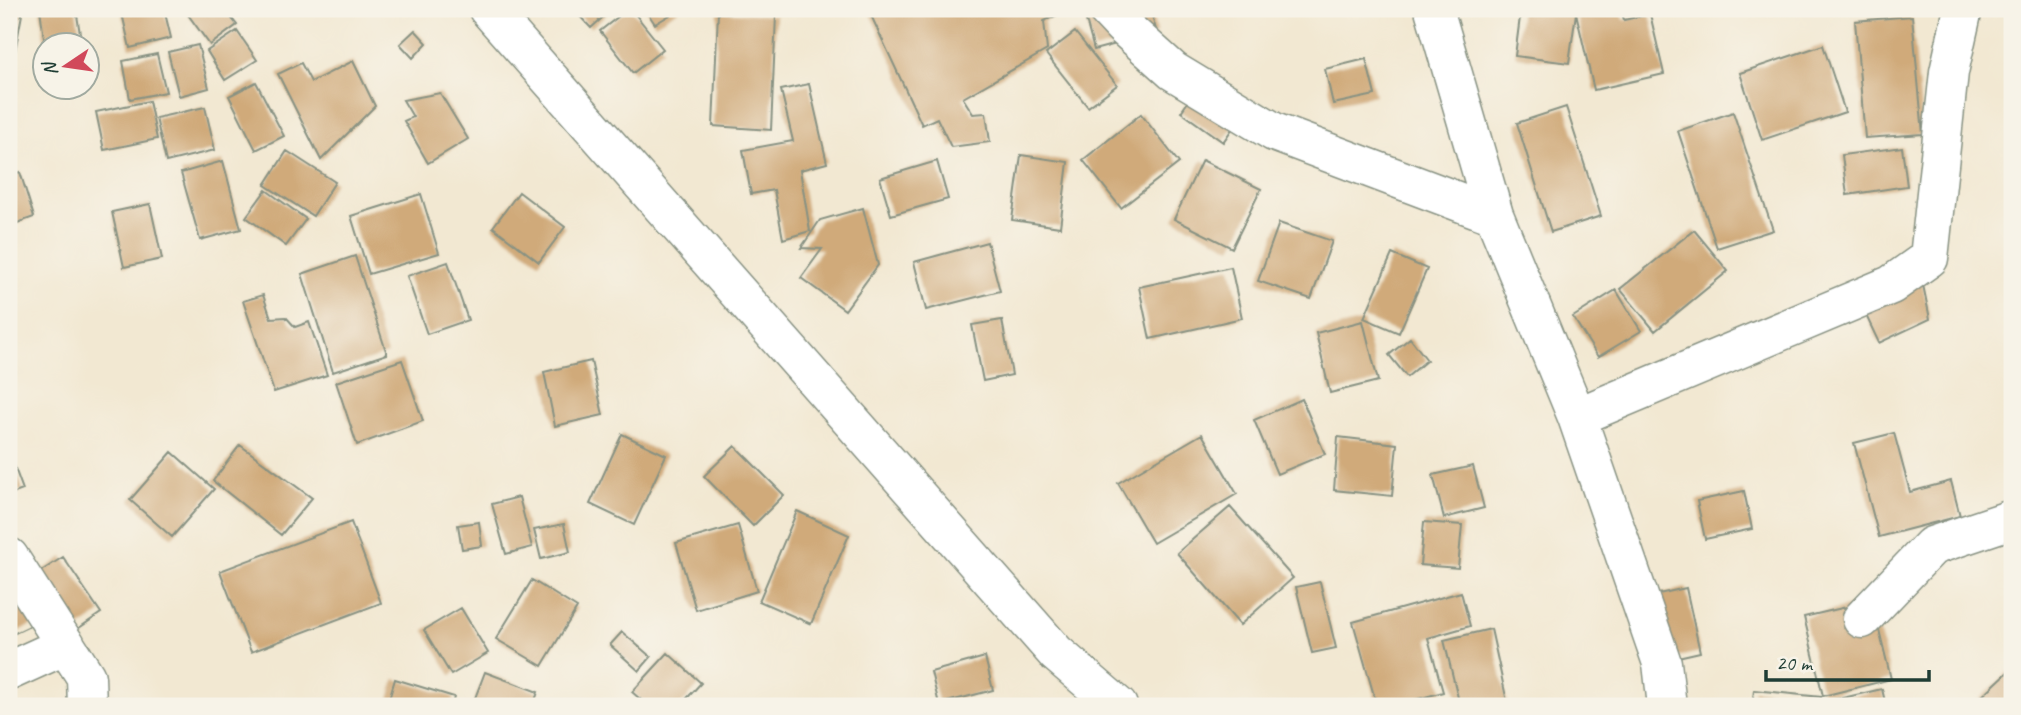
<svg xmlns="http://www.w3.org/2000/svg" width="2021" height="715" font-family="Caveat,sans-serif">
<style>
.building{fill:#d0aa7a}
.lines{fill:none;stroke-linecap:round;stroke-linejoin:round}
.street-casing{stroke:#889283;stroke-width:41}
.street{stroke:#fff;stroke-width:38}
</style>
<rect width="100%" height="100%" fill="#f7f3e8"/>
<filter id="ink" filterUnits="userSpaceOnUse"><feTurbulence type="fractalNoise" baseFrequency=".0143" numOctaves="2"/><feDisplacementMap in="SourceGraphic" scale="14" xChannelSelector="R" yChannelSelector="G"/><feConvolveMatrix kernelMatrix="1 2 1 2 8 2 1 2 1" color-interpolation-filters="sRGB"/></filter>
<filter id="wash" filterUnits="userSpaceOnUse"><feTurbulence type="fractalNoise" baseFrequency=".00686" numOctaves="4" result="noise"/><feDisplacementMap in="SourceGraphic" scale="28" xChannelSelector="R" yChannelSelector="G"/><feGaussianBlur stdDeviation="1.57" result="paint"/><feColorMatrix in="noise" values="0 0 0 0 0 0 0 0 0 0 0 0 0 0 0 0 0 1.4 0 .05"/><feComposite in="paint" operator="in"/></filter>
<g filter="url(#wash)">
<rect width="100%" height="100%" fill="#f2e8d2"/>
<g id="blocks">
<!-- building -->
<path class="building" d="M 9,9 L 23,9 L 10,78 L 9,78 Z
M 40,9 L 76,9 L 82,46 L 45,46 Z
M 121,9 L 164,9 L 171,38 L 130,48 Z
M 184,9 L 238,9 L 229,15 L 237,25 L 210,45 Z
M 573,9 L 612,9 L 591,28 Z
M 628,9 L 631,9 L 663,49 L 633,73 L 600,31 Z
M 645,9 L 680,9 L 655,24 Z
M 868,9 L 1070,9 L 1044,21 L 1047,50 L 963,98 L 973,114 L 986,113 L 990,142 L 951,147 L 937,118 L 922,125 Z
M 1083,9 L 1150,9 L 1157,33 L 1094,50 Z
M 1521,9 L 1621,9 L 1624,20 L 1650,14 L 1664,74 L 1594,90 L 1576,13 L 1569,63 L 1515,56 Z
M 718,12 L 776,15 L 771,130 L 713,126 Z
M 1912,16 L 1923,134 L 1865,138 L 1855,21 Z
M 415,30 L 427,43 L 413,58 L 400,44 Z
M 237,31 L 257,60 L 225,80 L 207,51 Z
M 1075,32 L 1117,85 L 1088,107 L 1046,54 Z
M 198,45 L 209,88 L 179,96 L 168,52 Z
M 1823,45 L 1845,112 L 1762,140 L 1740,73 Z
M 157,54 L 166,92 L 130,99 L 123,61 Z
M 1366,59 L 1375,95 L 1333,104 L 1325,69 Z
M 353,61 L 375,106 L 321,160 L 278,74 L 301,63 L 311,82 Z
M 1208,73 L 1250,103 L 1223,142 L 1181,112 Z
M 256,82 L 284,136 L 256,150 L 229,96 Z
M 809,84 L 827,163 L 800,170 L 810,231 L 783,239 L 774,190 L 751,194 L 743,150 L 793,141 L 781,90 Z
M 440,93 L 468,139 L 428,163 L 404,121 L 413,117 L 403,100 Z
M 149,101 L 157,139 L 104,150 L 96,112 Z
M 205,107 L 215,150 L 166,162 L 156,118 Z
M 1566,107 L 1601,216 L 1551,232 L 1517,123 Z
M 1733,112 L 1773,230 L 1717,248 L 1678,131 Z
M 1141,114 L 1179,163 L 1121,208 L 1083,160 Z
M 1902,147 L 1907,186 L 1847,195 L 1842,155 Z
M 287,151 L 335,182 L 313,216 L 265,185 Z
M 1021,155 L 1068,162 L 1060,227 L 1012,220 Z
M 1202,160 L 1261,189 L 1232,248 L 1174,219 Z
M 223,161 L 241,229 L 200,240 L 181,173 Z
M 937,161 L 948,199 L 891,215 L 880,178 Z
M 20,172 L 34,217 L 9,226 L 9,175 Z
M 266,190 L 306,219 L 286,246 L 246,217 Z
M 519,192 L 565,227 L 539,262 L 493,227 Z
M 421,194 L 439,253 L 369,274 L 351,216 Z
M 150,204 L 162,259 L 124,267 L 112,212 Z
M 863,208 L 878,265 L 845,310 L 801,278 L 822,249 L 801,248 L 820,220 Z
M 1279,223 L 1332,241 L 1311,299 L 1258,281 Z
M 1694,230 L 1728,271 L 1655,331 L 1620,289 Z
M 987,242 L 1000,291 L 926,310 L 914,262 Z
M 1392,254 L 1427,269 L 1399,333 L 1364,318 Z
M 355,256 L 387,354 L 333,372 L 302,274 Z
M 448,262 L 468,320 L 427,334 L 407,276 Z
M 1231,267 L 1242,318 L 1150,339 L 1139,287 Z
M 1922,280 L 1930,319 L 1879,343 L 1863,309 Z
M 1616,290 L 1641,331 L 1598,357 L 1573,317 Z
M 263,295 L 271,318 L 286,317 L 295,327 L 309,322 L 327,375 L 274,392 L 243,301 Z
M 1002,320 L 1012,375 L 983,381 L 972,325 Z
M 1363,321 L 1378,381 L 1330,393 L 1316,333 Z
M 1410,338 L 1427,360 L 1407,377 L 1389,355 Z
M 402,360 L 423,421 L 357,445 L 336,382 Z
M 591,361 L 603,415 L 555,426 L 544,372 Z
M 1302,399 L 1325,454 L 1277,474 L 1254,420 Z
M 1894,433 L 1910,492 L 1951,481 L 1960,516 L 1879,537 L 1854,443 Z
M 622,434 L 666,455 L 634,525 L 590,504 Z
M 1202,434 L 1237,494 L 1153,543 L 1118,483 Z
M 1338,437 L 1397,444 L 1392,496 L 1334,490 Z
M 240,445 L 312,498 L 281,535 L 213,481 Z
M 735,446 L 784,495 L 753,526 L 704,476 Z
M 9,452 L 23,490 L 9,495 Z
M 172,452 L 214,489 L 172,537 L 130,500 Z
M 1473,466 L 1484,508 L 1444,518 L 1433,475 Z
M 1744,491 L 1752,529 L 1705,539 L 1697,501 Z
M 519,497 L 532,547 L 506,554 L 492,504 Z
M 1230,507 L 1293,578 L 1240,625 L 1177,553 Z
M 797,511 L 849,535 L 811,624 L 759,601 Z
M 351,522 L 381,603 L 251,652 L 220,571 Z
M 479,522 L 482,546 L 462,549 L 458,525 Z
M 1424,522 L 1462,525 L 1458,568 L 1420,565 Z
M 564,524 L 570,552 L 541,559 L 534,530 Z
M 738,525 L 757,591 L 696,610 L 676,543 Z
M 63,557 L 101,613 L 73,632 L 35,575 Z
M 9,577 L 38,622 L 9,636 Z
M 532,580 L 577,608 L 542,666 L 496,639 Z
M 1320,582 L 1336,648 L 1312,653 L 1296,587 Z
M 1686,588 L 1700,652 L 1669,659 L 1654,595 Z
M 1461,592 L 1470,626 L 1428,638 L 1443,692 L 1393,706 L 1377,706 L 1353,622 Z
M 1872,601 L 1891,679 L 1823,696 L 1804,617 Z
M 461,608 L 488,653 L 451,675 L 424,630 Z
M 1491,629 L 1508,706 L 1460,706 L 1444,640 Z
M 622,632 L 651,657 L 639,671 L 610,645 Z
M 668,653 L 701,683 L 680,706 L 648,706 L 632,692 Z
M 985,657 L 993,690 L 939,704 L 931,672 Z
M 2009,671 L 2012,674 L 2012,706 L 1984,706 L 1978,700 Z
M 485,672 L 538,692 L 533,706 L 472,706 Z
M 395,679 L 454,697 L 452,706 L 387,706 Z
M 1882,689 L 1886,706 L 1826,706 L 1825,702 Z
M 1754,690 L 1821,697 L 1820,706 L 1752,706 Z"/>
</g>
</g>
<g filter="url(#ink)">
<use href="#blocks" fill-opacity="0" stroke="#889283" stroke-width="2"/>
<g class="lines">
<defs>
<path id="street" d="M 488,9 L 1056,653 L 1118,706
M 1107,9 L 1123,26 L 1173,71 L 1274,132 L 1494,215
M 1434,9 L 1494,215 L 1577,417 L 1662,663 L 1667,706
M 1577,417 L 1891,285 L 1929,258 L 1949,72 L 1963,9
M 9,557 L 86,677 L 87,706
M 1862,619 L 1932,546 L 2012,519
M 9,671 L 66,645"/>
</defs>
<!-- street casing -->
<use href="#street" class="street-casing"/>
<!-- street -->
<use href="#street" class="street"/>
</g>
</g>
<!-- margin -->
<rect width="2021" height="715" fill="none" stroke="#f7f3e8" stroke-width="35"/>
<!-- north arrow -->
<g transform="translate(66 66) rotate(257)"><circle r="33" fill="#f7f3e8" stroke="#a1aaa0" stroke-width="2"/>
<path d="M0-5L12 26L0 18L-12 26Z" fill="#d1495b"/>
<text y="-10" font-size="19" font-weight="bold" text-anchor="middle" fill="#1f3d34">N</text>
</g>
<!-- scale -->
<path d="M1766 670v10h163v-10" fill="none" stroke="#1f3d34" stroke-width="3.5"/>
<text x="1776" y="670" font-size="21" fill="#1f3d34" stroke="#f7f3e8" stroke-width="5" paint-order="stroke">20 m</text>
</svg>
